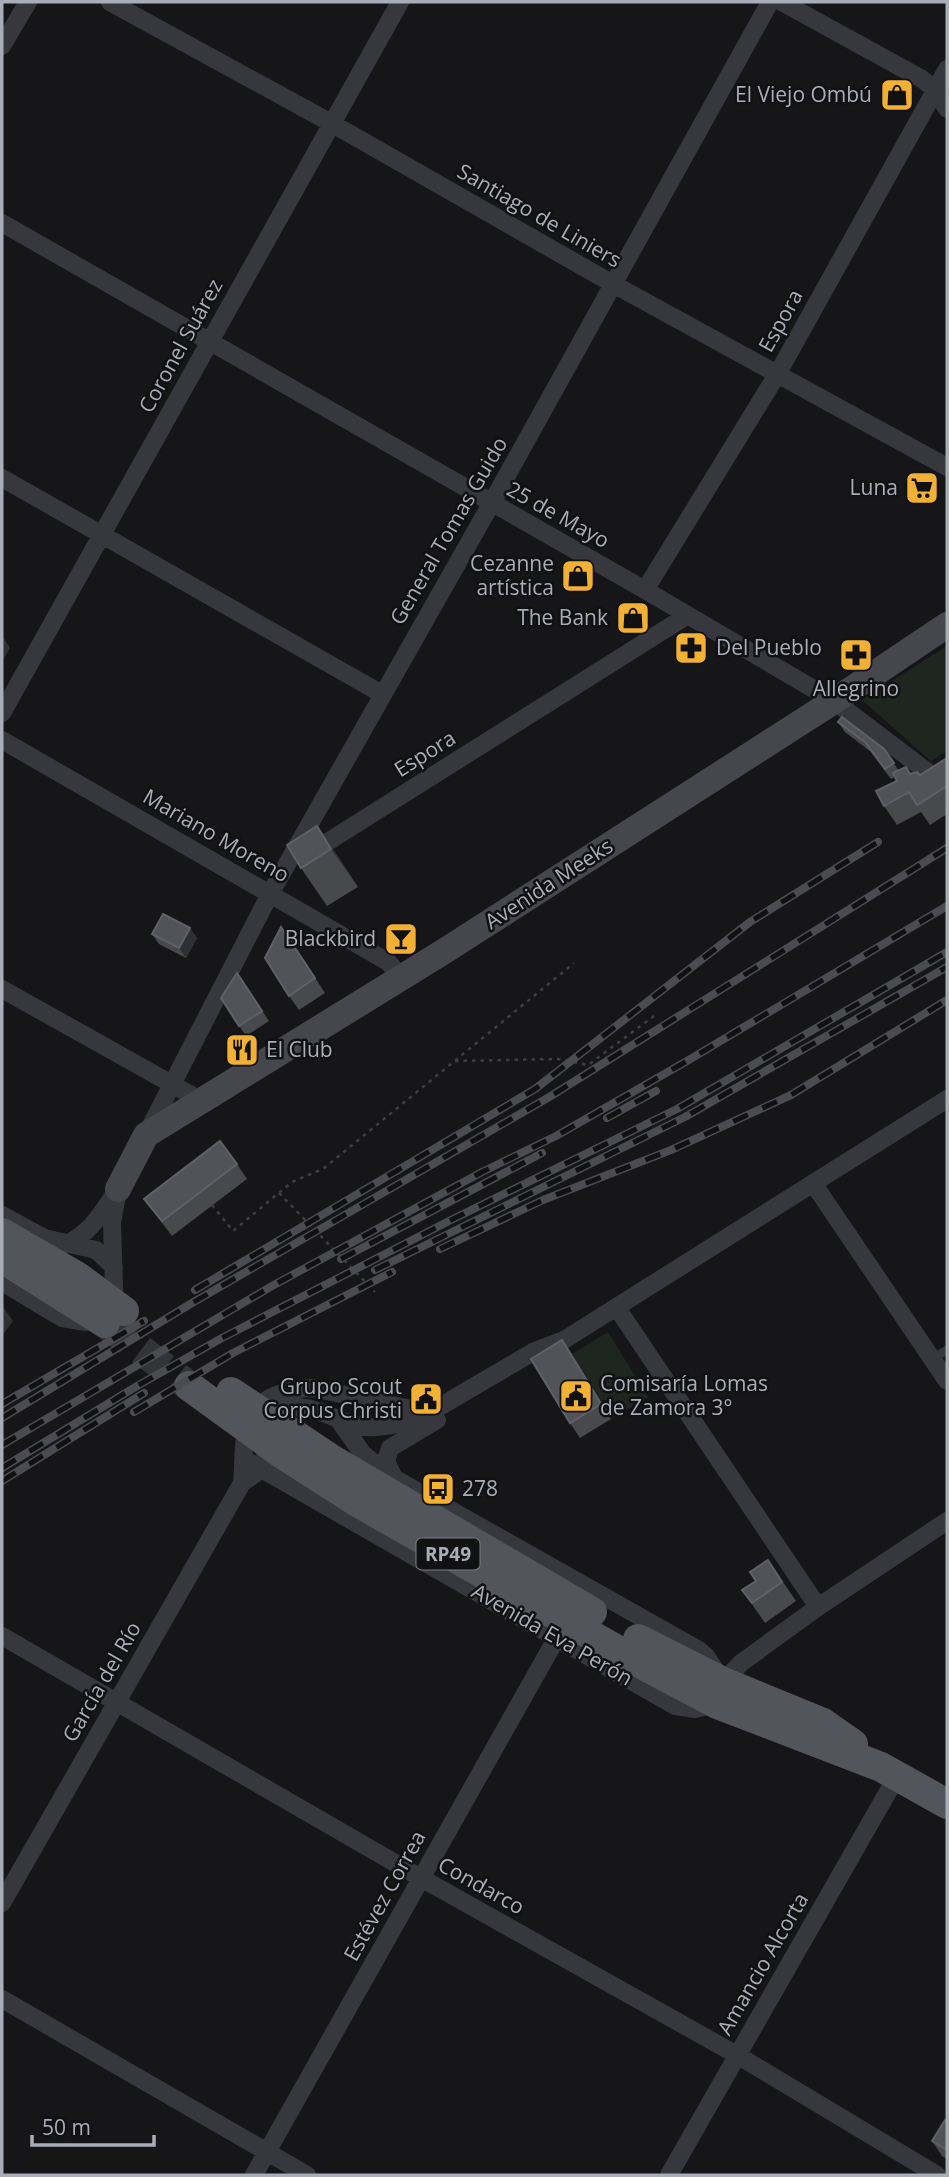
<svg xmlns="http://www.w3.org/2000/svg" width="949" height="2177" font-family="'Open Sans',sans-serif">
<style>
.park{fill:#1e261f}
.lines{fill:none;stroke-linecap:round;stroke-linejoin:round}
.primary-tunnel{stroke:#333438;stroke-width:30;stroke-dasharray:30 15;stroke-linecap:butt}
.path{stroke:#3d3f44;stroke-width:2.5;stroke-dasharray:3.5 5;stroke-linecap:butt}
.lane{stroke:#37383d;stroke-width:9}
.street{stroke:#37383d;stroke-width:18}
.secondary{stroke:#45474d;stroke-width:26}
.primary{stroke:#53555c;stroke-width:30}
.rail-casing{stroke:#4a4c52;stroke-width:8}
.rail{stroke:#111113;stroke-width:5;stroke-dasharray:16;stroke-linecap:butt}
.wall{fill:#47494d}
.shaded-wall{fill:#2f3033}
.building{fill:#525359;stroke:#5f6168;stroke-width:2}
.labels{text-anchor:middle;stroke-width:5;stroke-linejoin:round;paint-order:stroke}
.shield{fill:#111113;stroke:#7b7e86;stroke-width:2}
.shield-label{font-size:19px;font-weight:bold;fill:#a8adb8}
.poi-label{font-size:21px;fill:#a8adb8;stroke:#111113;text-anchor:end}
.street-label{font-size:21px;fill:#a8adb8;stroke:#111113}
</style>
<rect width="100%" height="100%" fill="#161618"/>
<!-- park -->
<path class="park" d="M 947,646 L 947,751 L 931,761 L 862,700 Z
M 608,1332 L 648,1397 L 611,1419 L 572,1354 Z"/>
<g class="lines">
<!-- primary-tunnel -->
<path class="primary-tunnel" d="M 105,1323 L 189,1386"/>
<!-- path -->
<path class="path" d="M 455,1061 L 558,1059 L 588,1065 L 654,1016
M 279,1193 L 375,1292
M 212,1205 L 233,1231 L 292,1182 L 323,1169 L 574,963"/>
<!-- lane -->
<path class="lane" d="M 932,1359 L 947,1350"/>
<!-- street -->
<path class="street" d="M 110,2 L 331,123 L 613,284 L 947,467
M 782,2 L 922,79 L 935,90 L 947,109
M 2,46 L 28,2
M 2,223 L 645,590 L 834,701 L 929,773 L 938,776 L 947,770
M 2,478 L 382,694
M 645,590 L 778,373 L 947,69
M 2,713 L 400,2
M 2,740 L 388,962 L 402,978
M 310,853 L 688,615
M 2,989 L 202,1101
M 147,1133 L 270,894 L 491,504 L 770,2
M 813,1183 L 947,1381
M 2,1215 L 44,1238 L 96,1250 L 114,1267
M 64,1245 C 88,1235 100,1216 114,1195
M 2,1282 L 62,1318 L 86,1322 L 104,1312 L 110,1304 L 114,1289 L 112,1223 L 118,1189
M 617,1308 L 818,1607
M 338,1419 L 363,1454 L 394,1478 L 699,1650 L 706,1656 L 723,1682 L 741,1663 L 818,1607 L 947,1521
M 251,1463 L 675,1706 L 695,1709 L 717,1704
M 394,1478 L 386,1461 L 390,1448 L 437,1420
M 242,1483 C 244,1464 242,1441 248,1422 C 257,1397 289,1388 313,1388 L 429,1413 L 533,1352 L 564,1340 L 947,1099
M 2,1636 L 421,1878 L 737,2055 L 937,2175
M 2,1903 L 242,1483 C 248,1478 259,1473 263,1466 C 272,1449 253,1433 275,1416 C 305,1392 335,1425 367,1427 C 389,1429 409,1420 429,1413 L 433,1415
M 2,1999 L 307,2175
M 254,2175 L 556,1639
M 669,2175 L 897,1776"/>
<!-- secondary -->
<path class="secondary" d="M 118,1189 L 146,1135 L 443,952 L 834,701 L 947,625"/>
<!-- primary -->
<path class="primary" d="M 2,1233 L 78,1277 L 124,1311
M 2,1258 L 105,1323
M 189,1386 L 281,1453 L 359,1503 L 647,1667 L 717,1704 L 881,1767 L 947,1804
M 231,1392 L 331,1459 L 592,1612
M 638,1639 L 723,1682 L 823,1723 L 853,1744"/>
<defs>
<path id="rail" d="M 607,1118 L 656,1091
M 440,1249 L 543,1200 L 671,1150 L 791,1095 L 947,1000
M 341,1259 L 542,1153
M 375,1270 L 685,1117 L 947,967
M 195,1290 L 535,1089 L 750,922 L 878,842
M 2,1404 L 144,1321
M 134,1412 L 233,1353 L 392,1272
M 2,1418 L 192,1303 L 551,1096 L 947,848
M 2,1445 L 272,1286 L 482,1172 L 556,1136 L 687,1061 L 947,906
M 2,1468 L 137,1386 L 222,1338 L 451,1220 L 677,1109 L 947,952
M 2,1481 L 144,1393"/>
</defs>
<!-- rail casing -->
<use href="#rail" class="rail-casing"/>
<!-- rail -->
<use href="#rail" class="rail"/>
</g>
<!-- wall -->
<path class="wall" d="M 838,722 L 884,749 L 899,771 L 906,767 L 911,774 L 920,775 L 947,758 L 947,814 L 930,825 L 921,812 L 897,825 L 884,806 L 897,781 L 895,777 L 891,779 L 871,752 L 845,732 Z
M 317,826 L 343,864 L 358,887 L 327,906 L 301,868 Z
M 190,928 L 197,938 L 186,958 L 159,944 L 152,934 Z
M 292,942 L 325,993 L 299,1010 L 289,996 Z
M 237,973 L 269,1021 L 246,1036 L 221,998 Z
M 237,1164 L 247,1179 L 172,1236 L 144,1199 Z
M 562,1340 L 572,1354 L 611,1419 L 580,1438 L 570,1423 Z
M 768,1560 L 796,1601 L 765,1623 L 742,1590 L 756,1581 Z
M 947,2122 L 947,2159 L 942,2156 L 932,2141 Z"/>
<!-- shaded-wall -->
<path class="shaded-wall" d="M 2,635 L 10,648 L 2,662 Z
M 317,826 L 343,864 L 358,887 L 331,849 Z
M 190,928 L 197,938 L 186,958 L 179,948 Z
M 2,1305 L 13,1321 L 2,1336 Z
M 562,1340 L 572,1354 L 611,1419 L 601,1404 Z"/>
<!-- building -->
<path class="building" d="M 842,717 L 884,749 L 894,763 L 885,769 L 865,742 L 838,722 Z
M 947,758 L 947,786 L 917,805 L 909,792 L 884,806 L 876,791 L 897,781 L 893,773 L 906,767 L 910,774 L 917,772 L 920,775 Z
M 317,826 L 331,849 L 301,868 L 287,845 Z
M 163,914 L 190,928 L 179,948 L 152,934 Z
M 281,927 L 315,978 L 289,996 L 265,958 Z
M 237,973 L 262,1011 L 239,1026 L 221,998 Z
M 220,1141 L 237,1164 L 162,1221 L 144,1199 Z
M 562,1340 L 601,1404 L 570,1423 L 531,1359 Z
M 768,1560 L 782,1582 L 752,1603 L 742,1590 L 756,1581 L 750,1572 Z
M 945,2120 L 947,2122 L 947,2150 L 932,2141 Z"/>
<!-- icons -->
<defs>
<symbol id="shop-square" viewBox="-11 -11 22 22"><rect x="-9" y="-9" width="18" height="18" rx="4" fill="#f2b134" stroke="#111113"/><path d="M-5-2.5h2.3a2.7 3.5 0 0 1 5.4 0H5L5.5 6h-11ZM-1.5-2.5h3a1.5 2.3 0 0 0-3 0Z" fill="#111"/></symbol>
<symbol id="supermarket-square" viewBox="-11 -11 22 22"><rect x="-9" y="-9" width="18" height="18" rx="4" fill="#f2b134" stroke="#111113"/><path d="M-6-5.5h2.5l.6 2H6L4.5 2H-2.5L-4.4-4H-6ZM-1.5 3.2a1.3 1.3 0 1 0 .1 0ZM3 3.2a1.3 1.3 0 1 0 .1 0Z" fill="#111"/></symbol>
<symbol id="pharmacy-square" viewBox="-11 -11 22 22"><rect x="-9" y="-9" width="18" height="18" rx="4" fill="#f2b134" stroke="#111113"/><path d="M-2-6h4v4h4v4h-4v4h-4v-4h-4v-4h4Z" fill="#111"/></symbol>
<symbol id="bar-square" viewBox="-11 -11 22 22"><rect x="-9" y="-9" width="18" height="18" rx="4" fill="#f2b134" stroke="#111113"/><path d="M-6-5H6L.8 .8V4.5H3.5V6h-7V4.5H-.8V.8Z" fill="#111"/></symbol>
<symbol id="restaurant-square" viewBox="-11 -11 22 22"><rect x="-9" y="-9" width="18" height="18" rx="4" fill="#f2b134" stroke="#111113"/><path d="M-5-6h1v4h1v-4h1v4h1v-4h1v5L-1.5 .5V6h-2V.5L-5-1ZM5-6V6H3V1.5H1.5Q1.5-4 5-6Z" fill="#111"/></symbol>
<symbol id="civic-square" viewBox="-11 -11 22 22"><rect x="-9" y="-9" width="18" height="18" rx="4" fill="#f2b134" stroke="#111113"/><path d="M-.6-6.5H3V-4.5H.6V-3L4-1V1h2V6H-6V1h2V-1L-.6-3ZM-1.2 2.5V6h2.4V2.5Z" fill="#111"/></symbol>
<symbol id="bus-square" viewBox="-11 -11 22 22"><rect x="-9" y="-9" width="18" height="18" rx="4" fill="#f2b134" stroke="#111113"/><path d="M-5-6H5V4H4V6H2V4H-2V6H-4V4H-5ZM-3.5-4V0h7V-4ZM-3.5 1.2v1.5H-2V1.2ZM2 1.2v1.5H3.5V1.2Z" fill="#111"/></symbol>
</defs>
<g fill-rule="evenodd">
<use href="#shop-square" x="878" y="76" width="38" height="38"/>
<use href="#supermarket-square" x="903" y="469" width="38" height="38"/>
<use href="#shop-square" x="559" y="557" width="38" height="38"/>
<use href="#shop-square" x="614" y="599" width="38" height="38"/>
<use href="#pharmacy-square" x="672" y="629" width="38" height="38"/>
<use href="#pharmacy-square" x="837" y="636" width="38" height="38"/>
<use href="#bar-square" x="382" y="920" width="38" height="38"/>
<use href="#restaurant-square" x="223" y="1031" width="38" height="38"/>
<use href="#civic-square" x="557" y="1377" width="38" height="38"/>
<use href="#civic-square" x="407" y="1380" width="38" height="38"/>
<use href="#bus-square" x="419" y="1470" width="38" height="38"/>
</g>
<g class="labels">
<!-- shield labels -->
<rect class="shield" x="416.5" y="1538.5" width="63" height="31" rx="5"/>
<g class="shield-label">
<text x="448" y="1561">RP49</text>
</g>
<!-- poi labels -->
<g class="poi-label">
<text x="872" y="102">El Viejo Ombú</text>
<text x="898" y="495">Luna</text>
<text x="554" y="571">Cezanne<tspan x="554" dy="24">artística</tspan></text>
<text x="608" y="625">The Bank</text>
<text x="716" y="655" text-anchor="start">Del Pueblo</text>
<text x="856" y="696" text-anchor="middle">Allegrino</text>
<text x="376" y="946">Blackbird</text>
<text x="266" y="1057" text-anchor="start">El Club</text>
<text x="600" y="1391" text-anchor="start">Comisaría Lomas<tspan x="600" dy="24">de Zamora 3°</tspan></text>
<text x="402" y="1394">Grupo Scout<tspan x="402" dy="24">Corpus Christi</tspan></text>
<text x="462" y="1496" text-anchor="start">278</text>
</g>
<!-- street labels -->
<g class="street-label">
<text transform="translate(539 216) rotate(30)" y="7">Santiago de Liniers</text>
<text transform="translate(781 321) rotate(-61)" y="7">Espora</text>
<text transform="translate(181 346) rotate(-61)" y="7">Coronel Suárez</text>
<text transform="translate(558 515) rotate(29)" y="7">25 de Mayo</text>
<text transform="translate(449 531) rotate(-60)" y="7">General Tomas Guido</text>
<text transform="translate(425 754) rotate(-32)" y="7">Espora</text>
<text transform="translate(216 836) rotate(30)" y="7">Mariano Moreno</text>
<text transform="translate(549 884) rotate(-33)" y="7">Avenida Meeks</text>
<text transform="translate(552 1635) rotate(30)" y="7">Avenida Eva Perón</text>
<text transform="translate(102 1682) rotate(-60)" y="7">García del Río</text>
<text transform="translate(481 1886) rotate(29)" y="7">Condarco</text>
<text transform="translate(385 1896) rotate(-61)" y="7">Estévez Correa</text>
<text transform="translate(763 1964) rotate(-60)" y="7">Amancio Alcorta</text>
</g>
</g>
<!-- border -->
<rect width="949" height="2177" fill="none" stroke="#a8adb8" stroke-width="7"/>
<!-- scale -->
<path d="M32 2135v10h122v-10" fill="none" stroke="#a8adb8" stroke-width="3.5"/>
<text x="42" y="2135" font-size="21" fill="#a8adb8" stroke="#111113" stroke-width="5" paint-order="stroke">50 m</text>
</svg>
